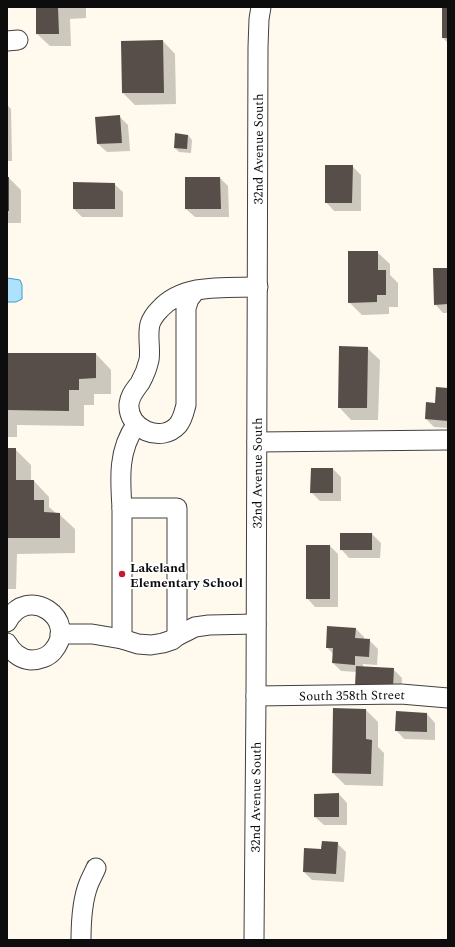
<svg xmlns="http://www.w3.org/2000/svg" width="455" height="947" font-family="Spectral,serif">
<style>
.water{fill:#afe2fa;stroke:#319dd5}
.shadow{fill:#0003}
.building{fill:#574d49}
.lines{fill:none;stroke-linecap:round;stroke-linejoin:round}
.minor-casing{stroke:#404040;stroke-width:21}
.minor{stroke:#fff;stroke-width:19}
.poi-dot{fill:#c51d2f;stroke:#fff;stroke-width:1.5}
.labels{text-anchor:middle;stroke-width:4;stroke-linejoin:round;paint-order:stroke}
.street-label{font-size:13px;fill:#0d0d0d;stroke:#fff}
.poi-label{font-size:13px;font-weight:bold;fill:#0d0d0d;stroke:#fff;text-anchor:start}
</style>
<rect width="100%" height="100%" fill="#fffaed"/>
<!-- water -->
<path class="water" d="M 7,278 L 20,280 L 22,285 L 22,299 L 16,302 L 7,302 Z"/>
<!-- shadow -->
<path class="shadow" d="M 7,7 L 8,7 L 8,25 L 7,25 Z
M 37,7 L 86,7 L 86,18 L 70,19 L 71,46 L 50,46 L 37,34 Z
M 443,7 L 448,7 L 448,43 L 443,38 Z
M 163,41 L 175,54 L 176,104 L 135,105 L 123,93 Z
M 7,105 L 11,109 L 12,161 L 7,161 Z
M 119,116 L 128,125 L 130,151 L 107,152 L 98,144 L 96,118 Z
M 188,135 L 192,140 L 191,153 L 179,152 L 175,148 Z
M 352,166 L 361,175 L 361,211 L 334,211 L 326,202 Z
M 7,178 L 9,178 L 21,190 L 21,223 L 7,223 Z
M 220,178 L 228,186 L 229,217 L 195,217 L 186,209 Z
M 114,184 L 123,192 L 123,217 L 82,217 L 74,209 Z
M 377,252 L 390,264 L 390,275 L 398,283 L 398,307 L 389,307 L 389,314 L 362,315 L 350,303 Z
M 448,269 L 448,313 L 443,313 L 435,304 Z
M 367,348 L 380,360 L 378,420 L 351,420 L 339,407 Z
M 7,354 L 96,354 L 111,370 L 111,394 L 94,394 L 94,405 L 84,405 L 84,426 L 17,425 L 17,437 L 7,437 Z
M 448,389 L 448,428 L 434,427 L 426,419 Z
M 7,449 L 15,449 L 31,465 L 31,481 L 34,481 L 49,497 L 49,507 L 56,513 L 59,514 L 75,529 L 75,553 L 17,554 L 16,589 L 7,589 Z
M 333,469 L 341,477 L 341,501 L 320,501 L 311,492 Z
M 341,534 L 372,534 L 381,543 L 380,558 L 349,558 L 341,549 Z
M 307,546 L 330,546 L 338,554 L 338,607 L 315,607 L 307,598 Z
M 356,629 L 364,637 L 364,640 L 369,640 L 378,649 L 377,665 L 363,664 L 363,668 L 393,669 L 402,678 L 401,696 L 357,672 L 341,671 L 333,663 L 333,654 L 327,647 Z
M 334,710 L 366,710 L 378,722 L 378,747 L 384,753 L 383,786 L 345,785 L 333,773 Z
M 427,714 L 435,723 L 435,740 L 404,739 L 396,730 Z
M 339,794 L 347,803 L 347,825 L 324,825 L 315,817 Z
M 337,843 L 346,852 L 344,882 L 312,880 L 304,872 L 322,850 Z"/>
<!-- building -->
<path class="building" d="M 36,7 L 58,7 L 59,34 L 36,34 Z
M 442,7 L 448,7 L 448,38 L 442,38 Z
M 163,40 L 164,93 L 122,93 L 121,41 Z
M 120,115 L 122,143 L 97,144 L 95,117 Z
M 175,133 L 188,135 L 187,149 L 174,148 Z
M 325,165 L 353,165 L 352,203 L 325,203 Z
M 7,177 L 9,177 L 9,211 L 7,211 Z
M 185,177 L 220,177 L 221,209 L 185,209 Z
M 73,182 L 115,183 L 115,209 L 73,209 Z
M 348,251 L 378,251 L 378,270 L 386,270 L 386,295 L 377,295 L 377,302 L 348,303 Z
M 433,268 L 448,268 L 448,304 L 434,305 Z
M 339,346 L 368,347 L 367,408 L 338,408 Z
M 7,353 L 96,353 L 96,378 L 79,379 L 79,390 L 69,390 L 69,411 L 7,410 Z
M 436,387 L 448,388 L 448,421 L 425,419 L 426,402 L 435,403 Z
M 7,448 L 16,448 L 16,480 L 34,480 L 34,500 L 44,500 L 44,512 L 60,513 L 60,538 L 7,538 Z
M 311,468 L 333,468 L 333,493 L 310,493 Z
M 340,533 L 372,533 L 372,550 L 340,550 Z
M 306,545 L 330,545 L 330,599 L 306,599 Z
M 327,626 L 356,628 L 355,638 L 370,639 L 369,657 L 355,656 L 355,665 L 332,663 L 333,648 L 326,648 Z
M 356,666 L 394,668 L 393,688 L 355,686 Z
M 333,708 L 366,709 L 366,739 L 372,740 L 371,774 L 332,773 Z
M 396,711 L 427,713 L 427,732 L 395,731 Z
M 339,793 L 339,817 L 314,817 L 314,794 Z
M 322,841 L 338,842 L 336,874 L 303,872 L 304,848 L 321,849 Z"/>
<g class="lines">
<defs>
<g id="minor">
<path d="M 7,41 L 18,40"/>
<path d="M 196,290 L 189,299 L 186,308 L 186,405 C 184,412 183,419 178,425 C 161,444 127,429 129,404 C 130,395 135,390 140,383 C 144,376 147,369 149,360 C 151,349 147,336 150,324 C 152,318 156,313 160,309 C 184,283 225,288 258,287"/>
<path d="M 257,442 L 448,440"/>
<path d="M 122,508 C 120,478 118,450 136,425"/>
<path d="M 7,622 C 27,583 80,619 53,651 C 48,657 39,660 31,660 C 20,659 12,652 7,643"/>
<path d="M 60,634 L 92,634 L 122,639 L 138,644 L 151,645 L 163,643 L 172,640 L 177,636 L 195,627 L 209,625 L 256,624"/>
<path d="M 122,639 L 122,508 L 177,508 L 177,636"/>
<path id="s1" d="M 256,696 L 401,694 L 448,698"/>
<path d="M 81,940 C 81,922 82,900 89,883 C 91,878 94,873 96,868"/>
<path id="s2" d="M 254,940 L 256,696 L 258,47 L 259,19 L 261,7"/>
</g>
</defs>
<!-- minor casing -->
<use href="#minor" class="minor-casing"/>
<!-- minor -->
<use href="#minor" class="minor"/>
</g>
<!-- markers -->
<circle class="poi-dot" cx="122" cy="574" r="4"/>
<g class="labels">
<!-- street labels -->
<g class="street-label">
<text dy="5" stroke="none"><textPath href="#s2" startOffset="791">32nd Avenue South</textPath></text>
<text dy="5" stroke="none"><textPath href="#s2" startOffset="467">32nd Avenue South</textPath></text>
<text dy="5" stroke="none"><textPath href="#s1" startOffset="96">South 358th Street</textPath></text>
<text dy="5" stroke="none"><textPath href="#s2" startOffset="143">32nd Avenue South</textPath></text>
</g>
<!-- poi labels -->
<g class="poi-label">
<text x="130" y="572">Lakeland<tspan x="130" dy="15">Elementary School</tspan></text>
</g>
</g>
<!-- border -->
<rect width="455" height="947" fill="none" stroke="#0d0d0d" stroke-width="16"/>
</svg>
